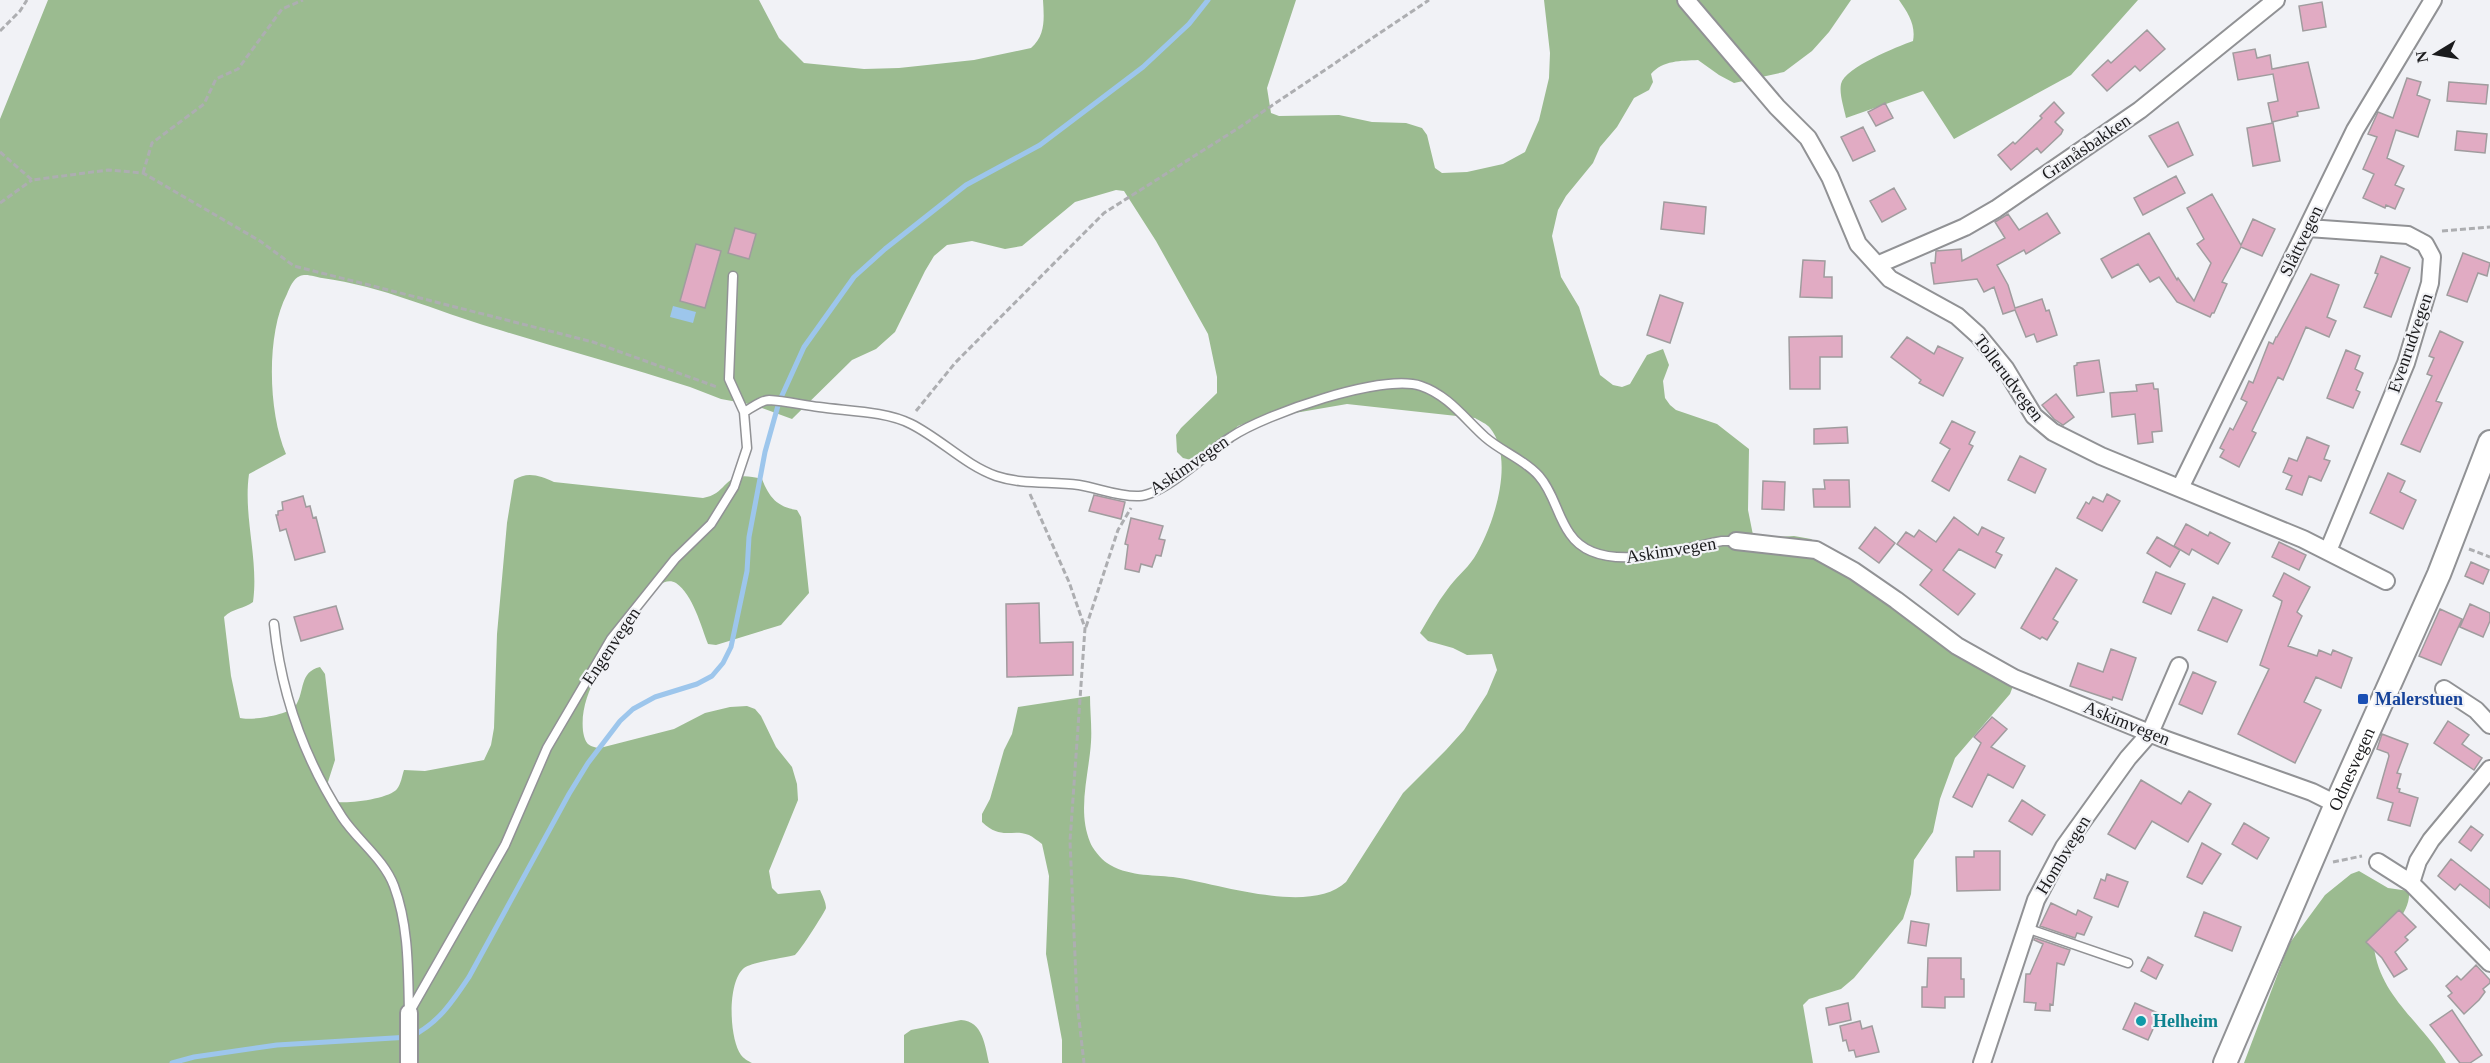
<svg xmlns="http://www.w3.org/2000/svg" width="2490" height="1063" font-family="Georgia,serif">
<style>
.forest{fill:#9bbb90}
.water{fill:#9dc6ec}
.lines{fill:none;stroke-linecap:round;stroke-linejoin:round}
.stream{stroke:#9dc6ec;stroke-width:5}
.building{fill:#e1abc3;stroke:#a09c9e;stroke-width:1.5}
.lane-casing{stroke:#919295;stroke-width:11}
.street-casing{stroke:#919295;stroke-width:20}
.secondary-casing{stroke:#919295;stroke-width:26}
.path{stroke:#adaeb1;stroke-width:3;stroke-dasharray:6 3;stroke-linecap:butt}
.lane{stroke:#fff;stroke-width:8}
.street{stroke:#fff;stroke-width:16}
.secondary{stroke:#fff;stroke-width:22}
.transit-dot{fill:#1a4fb4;stroke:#f1f2f6;stroke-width:2}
.culture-dot{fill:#0f9aa8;stroke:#f1f2f6;stroke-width:2}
.labels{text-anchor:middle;stroke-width:4.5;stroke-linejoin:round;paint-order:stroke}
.street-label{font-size:18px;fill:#1b1b1d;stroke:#f1f2f6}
.transit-label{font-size:18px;font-weight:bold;fill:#164399;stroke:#f1f2f6;text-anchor:start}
.culture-label{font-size:18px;font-weight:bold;fill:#0d838f;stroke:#f1f2f6;text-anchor:start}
</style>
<rect width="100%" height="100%" fill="#f1f2f6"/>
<!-- forest -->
<path class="forest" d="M 48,0 L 759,0 L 779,38 L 804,63 L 864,69 L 899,68 L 974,60 L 1031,48 C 1046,35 1044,18 1043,0 L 1296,0 L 1267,88 L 1271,113 L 1279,116 L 1339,115 L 1372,122 L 1406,123 L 1422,128 L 1427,135 L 1435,168 L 1442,173 L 1467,172 L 1503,164 L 1525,152 L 1539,120 L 1549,78 L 1550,53 L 1544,0 L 1851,0 L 1829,32 L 1812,51 L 1784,72 L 1734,83 L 1719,75 L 1698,60 C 1681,61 1663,60 1651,74 L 1653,82 L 1649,90 L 1634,98 L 1617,127 L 1600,147 L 1593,163 L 1566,196 L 1558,210 L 1552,236 L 1561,277 L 1579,307 L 1600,375 L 1613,385 L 1622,387 L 1630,384 L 1647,355 L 1663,349 L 1669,365 L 1663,381 L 1665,398 L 1670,405 L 1676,410 L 1717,424 L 1749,449 L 1748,510 L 1753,535 L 1761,538 L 1794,536 L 1811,539 L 1845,562 L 1876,578 L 1994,660 L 2013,686 L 2010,694 L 1955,758 L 1940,799 L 1933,832 L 1914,860 L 1911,894 L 1903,919 L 1854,978 L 1841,989 L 1809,999 L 1803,1005 L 1813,1063 L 1062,1063 L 1062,1040 L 1046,954 L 1049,876 L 1042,844 C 1038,841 1033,837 1029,835 C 1012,828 1002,841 982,822 L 982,814 L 990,799 L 1004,750 L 1012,734 L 1018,707 L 1090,696 C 1090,711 1092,727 1091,742 C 1089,774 1077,810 1090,842 C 1092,848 1101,859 1107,863 C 1126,876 1152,875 1173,877 C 1217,883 1310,916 1346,882 L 1403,793 L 1446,750 L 1464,730 L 1487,694 L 1497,670 L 1492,654 L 1467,655 L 1453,648 L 1428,641 L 1420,633 C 1429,618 1437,603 1447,590 C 1455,578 1466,570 1474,558 C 1493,528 1516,460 1490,428 C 1487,424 1480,421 1475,418 L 1347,404 L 1254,420 L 1238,426 L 1208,456 L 1191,460 L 1183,458 L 1177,452 L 1176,435 L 1181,428 L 1217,393 L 1217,377 L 1208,334 L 1156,241 L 1124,191 L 1116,190 L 1075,202 L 1022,246 L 1005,249 L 972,241 L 947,245 L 934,256 L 925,271 L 895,332 L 876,349 L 852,360 L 792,419 L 754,405 L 721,399 L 690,387 C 624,366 558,348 493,328 C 436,311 382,286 322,278 C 316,277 306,273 300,276 C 293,279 290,287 287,294 C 266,333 268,413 286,454 L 249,474 C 243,517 259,559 253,602 C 244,609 233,608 224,617 L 231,676 L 240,718 C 251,721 290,715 296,705 C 305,691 299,672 320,667 L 325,674 L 335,760 L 327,785 L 332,801 C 344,805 389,799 397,789 C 401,784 402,776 404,770 L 425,771 L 484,760 L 491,745 L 494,728 L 497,634 L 507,523 L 514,480 C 528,471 540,476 554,482 L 703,498 C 731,493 721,468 762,479 C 769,497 777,507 797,510 L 801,517 L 809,593 L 781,625 L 716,645 L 708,644 C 701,626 693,595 676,583 C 671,580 664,581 660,585 C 646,596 637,615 627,629 C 607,659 579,693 583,731 C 585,743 588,747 600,748 L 674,729 L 705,713 L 730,707 L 747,706 L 755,709 L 761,716 L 776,747 L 792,767 L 797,784 L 798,800 L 769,871 L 772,888 L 778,894 L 820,890 C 822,895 826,902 826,908 C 825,912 800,951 795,955 C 783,958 753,962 744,968 C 727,982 729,1038 741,1055 C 743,1058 748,1061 752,1063 L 0,1063 L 0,119 Z
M 1899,0 L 2138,0 L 2071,75 L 1954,139 L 1923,91 L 1846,118 C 1844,108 1839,94 1841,84 C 1845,67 1897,47 1913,41 C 1916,25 1908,13 1899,0 Z
M 2359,871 L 2388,888 L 2409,891 C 2411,914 2388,931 2374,947 C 2380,997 2422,1022 2446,1063 L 2244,1063 L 2289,944 L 2325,895 L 2351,874 Z
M 961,1020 C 983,1021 985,1046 989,1063 L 904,1063 L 904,1035 L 911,1030 Z"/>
<!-- water -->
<path class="water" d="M 673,306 L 696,312 L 693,323 L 670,317 Z"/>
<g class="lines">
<!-- stream -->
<path class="stream" d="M 172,1063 L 194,1057 L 277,1045 L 410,1037 C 438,1024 453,1001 469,977 L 569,794 L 588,763 L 620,721 L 633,709 L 655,697 L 697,684 L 712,676 L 723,663 L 731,647 L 747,571 L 749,537 L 765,452 L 779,402 L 804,347 L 854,277 L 885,249 L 966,185 L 1040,145 L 1143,67 L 1189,24 L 1208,0"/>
</g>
<!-- building -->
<path class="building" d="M 2322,2 L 2326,27 L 2303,31 L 2299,6 Z
M 2147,30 L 2165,49 L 2140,71 L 2135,66 L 2107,91 L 2092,75 L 2108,60 L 2111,63 Z
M 2255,49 L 2257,58 L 2270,55 L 2272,69 L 2308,62 L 2319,108 L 2297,112 L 2298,116 L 2272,122 L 2268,103 L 2278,101 L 2273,74 L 2238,80 L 2233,53 Z
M 2407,78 L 2421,82 L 2417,95 L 2430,100 L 2418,137 L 2396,130 L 2387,158 L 2404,166 L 2395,185 L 2404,189 L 2395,209 L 2386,205 L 2385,208 L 2363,198 L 2374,174 L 2363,169 L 2377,137 L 2368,134 L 2378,112 L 2393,118 Z
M 2449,82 L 2488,85 L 2486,104 L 2447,101 Z
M 2054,102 L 2064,113 L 2055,122 L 2063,130 L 2061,134 L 2041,153 L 2037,148 L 2011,170 L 1998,155 L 2013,142 L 2015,144 L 2042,118 L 2040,116 Z
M 1885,103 L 1893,118 L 1876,126 L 1868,112 Z
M 2178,122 L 2193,155 L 2168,167 L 2149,136 Z
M 2273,123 L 2280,161 L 2253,166 L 2247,128 Z
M 1863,127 L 1875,151 L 1853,161 L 1841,137 Z
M 2457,131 L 2487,134 L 2485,153 L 2455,150 Z
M 2176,176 L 2185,193 L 2143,215 L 2134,198 Z
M 1894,188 L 1906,209 L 1882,222 L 1870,201 Z
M 2212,194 L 2241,245 L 2253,219 L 2275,229 L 2262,256 L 2241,247 L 2222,282 L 2227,284 L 2214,313 L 2212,313 L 2210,317 L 2177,302 L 2159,277 L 2150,282 L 2138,264 L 2112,278 L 2101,259 L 2149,233 L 2177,280 L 2178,278 L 2194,301 L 2211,263 L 2197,244 L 2204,239 L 2187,208 Z
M 1664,202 L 1706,207 L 1704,234 L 1661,229 Z
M 2047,213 L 2060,233 L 2026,254 L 2024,250 L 1997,265 L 2008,285 L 2015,308 L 2042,299 L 2046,311 L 2049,310 L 2057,335 L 2037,342 L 2034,334 L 2026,337 L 2015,310 L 2003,314 L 1994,287 L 1984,292 L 1977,279 L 1934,284 L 1931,263 L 1935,263 L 1936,251 L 1961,249 L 1962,261 L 2005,238 L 1995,222 L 2008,214 L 2019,230 Z
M 735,228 L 756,234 L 749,259 L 728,253 Z
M 696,244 L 721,251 L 705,308 L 680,301 Z
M 2463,253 L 2490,263 L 2487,276 L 2478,273 L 2467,302 L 2447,295 Z
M 2381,256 L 2410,268 L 2391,317 L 2364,307 L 2378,274 L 2375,273 Z
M 1803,260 L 1825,261 L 1824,277 L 1832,277 L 1832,298 L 1800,297 Z
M 2311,274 L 2339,285 L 2327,317 L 2336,321 L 2329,337 L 2306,327 L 2283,380 L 2278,377 L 2252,431 L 2256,433 L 2239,467 L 2220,457 L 2224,450 L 2220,448 L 2230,428 L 2233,430 L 2247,402 L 2241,399 L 2249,381 L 2253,383 L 2269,342 L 2273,344 L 2276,337 L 2277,337 Z
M 1660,295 L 1683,303 L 1670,343 L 1647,335 Z
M 2440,331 L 2463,342 L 2436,401 L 2442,403 L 2420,452 L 2401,444 L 2432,376 L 2427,374 L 2434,358 L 2429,356 Z
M 1842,336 L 1842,357 L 1820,357 L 1820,389 L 1790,389 L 1789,337 Z
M 1907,337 L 1934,354 L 1938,346 L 1963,358 L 1943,396 L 1919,383 L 1921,380 L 1891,357 Z
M 2346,350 L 2360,356 L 2355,369 L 2363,373 L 2356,390 L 2360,392 L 2353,408 L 2327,398 Z
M 2099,360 L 2104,392 L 2077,396 L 2074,366 L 2077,365 L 2077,363 Z
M 2153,383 L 2154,389 L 2158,389 L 2162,431 L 2152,432 L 2153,442 L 2138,444 L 2135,414 L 2112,417 L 2110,393 L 2137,391 L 2136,385 Z
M 2056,394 L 2074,417 L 2063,425 L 2054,419 L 2042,405 Z
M 1952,421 L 1975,432 L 1969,444 L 1973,446 L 1949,491 L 1932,481 L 1950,449 L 1940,443 Z
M 1847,427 L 1848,443 L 1814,444 L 1814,429 Z
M 2307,437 L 2329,446 L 2324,459 L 2330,461 L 2321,481 L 2309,476 L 2302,495 L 2286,489 L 2292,476 L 2283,472 L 2289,458 L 2297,461 Z
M 2020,456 L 2046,469 L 2035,493 L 2008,480 Z
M 2388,473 L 2405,481 L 2400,492 L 2416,500 L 2403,529 L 2370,513 Z
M 1824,480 L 1849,480 L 1850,507 L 1814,507 L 1813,489 L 1825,489 Z
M 1763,481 L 1785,482 L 1784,510 L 1762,509 Z
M 2107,494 L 2120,501 L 2102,531 L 2077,518 L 2086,502 L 2089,504 L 2093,497 L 2103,502 Z
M 1094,495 L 1125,502 L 1121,519 L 1089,511 Z
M 303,496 L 306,507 L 310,506 L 313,518 L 316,517 L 325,552 L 295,560 L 286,529 L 280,531 L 276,515 L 278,515 L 278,511 L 283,510 L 282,502 Z
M 1954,517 L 1978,535 L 1982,527 L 2004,538 L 1996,552 L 2002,555 L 1995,568 L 1959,549 L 1943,570 L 1975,594 L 1958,615 L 1920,585 L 1932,570 L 1897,544 L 1906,532 L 1914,537 L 1919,530 L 1936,542 Z
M 1131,518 L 1163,526 L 1159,539 L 1165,540 L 1161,556 L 1156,555 L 1152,567 L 1141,564 L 1139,572 L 1125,569 L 1128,545 L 1125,544 Z
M 2186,524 L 2208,536 L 2210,532 L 2230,543 L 2218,564 L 2192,549 L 2189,555 L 2174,546 Z
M 1875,527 L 1895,543 L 1879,563 L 1859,548 Z
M 2157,537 L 2180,550 L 2170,567 L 2147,553 Z
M 2279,542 L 2306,555 L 2299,570 L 2272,557 Z
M 2471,562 L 2489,570 L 2483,584 L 2465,576 Z
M 2056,568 L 2077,580 L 2053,619 L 2058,622 L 2047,640 L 2042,637 L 2040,639 L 2021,628 Z
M 2156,572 L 2185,584 L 2171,614 L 2143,602 Z
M 2284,573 L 2310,587 L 2297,612 L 2302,616 L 2288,646 L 2317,656 L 2319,650 L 2331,655 L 2333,650 L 2352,658 L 2341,688 L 2316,677 L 2304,702 L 2321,710 L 2295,763 L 2238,734 L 2269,669 L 2260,665 L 2281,605 L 2282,601 L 2273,596 Z
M 2213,597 L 2242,610 L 2227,642 L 2198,630 Z
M 1039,603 L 1040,643 L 1073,642 L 1073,675 L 1007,677 L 1006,604 Z
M 2470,604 L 2490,613 L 2490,621 L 2483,637 L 2460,627 Z
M 336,606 L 343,629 L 301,641 L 294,617 Z
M 2440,609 L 2462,619 L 2441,665 L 2419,656 Z
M 2111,649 L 2136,658 L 2122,700 L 2113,697 L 2112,700 L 2070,686 L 2078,663 L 2103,672 Z
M 2193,672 L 2216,682 L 2202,714 L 2179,704 Z
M 1992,717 L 2007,729 L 1991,747 L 2025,766 L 2013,788 L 1988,774 L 1972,807 L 1953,797 L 1981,743 L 1974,737 Z
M 2448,721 L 2469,735 L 2462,744 L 2482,758 L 2474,770 L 2434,743 Z
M 2382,734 L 2408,744 L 2397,773 L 2401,774 L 2397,788 L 2400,789 L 2399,792 L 2418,798 L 2410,826 L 2388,820 L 2393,803 L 2377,798 L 2389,756 L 2388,753 L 2377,749 Z
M 2141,780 L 2181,804 L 2189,791 L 2211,804 L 2188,842 L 2152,821 L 2135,849 L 2108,834 Z
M 2022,800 L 2045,815 L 2032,835 L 2009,821 Z
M 2244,823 L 2269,838 L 2257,859 L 2232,844 Z
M 2471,826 L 2483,835 L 2471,851 L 2459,842 Z
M 2202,843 L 2221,854 L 2202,884 L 2187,877 Z
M 1974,851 L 2000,851 L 2000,890 L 1957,891 L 1956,857 L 1974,857 Z
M 2451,859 L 2490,890 L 2490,908 L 2460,884 L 2455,890 L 2438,876 Z
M 2107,874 L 2128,882 L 2118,907 L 2094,898 L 2101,879 L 2105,881 Z
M 2051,903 L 2076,915 L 2078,910 L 2092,917 L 2084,935 L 2077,933 L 2075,938 L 2040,926 Z
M 2399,910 L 2416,927 L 2405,937 L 2408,940 L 2395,952 L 2407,969 L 2394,977 L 2382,958 L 2366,942 Z
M 2204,912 L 2241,927 L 2232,951 L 2195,936 Z
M 1911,921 L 1929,924 L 1926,946 L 1908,943 Z
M 2035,938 L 2070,950 L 2064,965 L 2057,963 L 2053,1005 L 2050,1004 L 2050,1011 L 2035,1010 L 2036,1003 L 2024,1002 L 2026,974 L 2030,974 L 2043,944 L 2034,940 Z
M 2148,957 L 2163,965 L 2156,979 L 2141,971 Z
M 1928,958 L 1961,958 L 1961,979 L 1964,979 L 1964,997 L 1945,997 L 1945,1008 L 1922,1007 L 1922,987 L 1927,987 Z
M 2476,965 L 2490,980 L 2490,983 L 2483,989 L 2485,992 L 2479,1000 L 2464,1014 L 2448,996 L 2452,993 L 2446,986 L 2457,976 L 2461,980 Z
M 1848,1003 L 1851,1020 L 1829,1025 L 1826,1008 Z
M 2135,1003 L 2160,1014 L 2148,1040 L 2123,1029 Z
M 2452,1010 L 2482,1055 L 2470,1063 L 2460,1063 L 2430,1025 Z
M 1860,1021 L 1862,1029 L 1872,1026 L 1879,1052 L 1856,1057 L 1854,1050 L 1849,1051 L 1846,1040 L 1843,1041 L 1840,1026 Z"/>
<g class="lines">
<defs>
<path id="lane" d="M 744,412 C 752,408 761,400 769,400 C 785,401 803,405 819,407 C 846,411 886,411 911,424 C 941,439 965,465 996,476 C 1023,485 1051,481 1079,485 C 1098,488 1119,497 1139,496 C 1164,495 1209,451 1231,437 C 1265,414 1383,373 1421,386 C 1448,395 1465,419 1485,437 C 1502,452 1524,459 1539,476 C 1554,493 1557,516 1570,534 C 1599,577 1680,549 1722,541 L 1736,541
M 274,624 C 281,693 304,758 342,817 C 357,840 384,859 394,886 C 409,926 408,971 409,1013
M 2026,928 L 2128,963
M 409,1013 L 505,845 L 547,748 L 611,639 L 675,559 L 711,524 L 734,487 L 747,448 L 744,412 L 729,379 L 733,276"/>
<path id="street" d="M 1686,0 L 1777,107 L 1808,138 L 1830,177 L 1858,244 L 1890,279 L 1957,316 L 1978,335 L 2005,368 L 2034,416 L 2053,432 L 2101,456 L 2303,539 L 2386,581
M 2308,228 L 2408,235 L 2425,244 L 2432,257 L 2430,283 L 2406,363 L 2328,551
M 1877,265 L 1965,227 L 1996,209 L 2140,110 L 2276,0
M 2180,488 L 2355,130 L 2433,0
M 1736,541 L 1816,550 L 1854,571 L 1896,600 L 1957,646 L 2014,678 L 2164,739 L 2312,792 L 2336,804
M 2444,689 L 2476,710 L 2490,725
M 2378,862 L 2411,883 L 2490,963
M 2411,883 L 2418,861 L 2431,840 L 2490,769
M 409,1013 L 409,1063
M 1982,1063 L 2036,900 L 2064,847 L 2128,758 L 2150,733 L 2179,666"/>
<g id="secondary">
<path id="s1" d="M 2225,1063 L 2336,804 L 2439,574 L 2490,442"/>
</g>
</defs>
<!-- lane casing -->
<use href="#lane" class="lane-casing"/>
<!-- street casing -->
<use href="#street" class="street-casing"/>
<!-- secondary casing -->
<use href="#secondary" class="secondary-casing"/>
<!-- path -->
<path class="path" d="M 0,31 L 20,11 L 27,0
M 0,152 L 32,180 L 108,170 L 143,173 L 260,241 L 294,266 L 593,342 L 717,387
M 143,173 L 152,143 L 204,104 L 216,79 L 238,69 L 282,9 L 303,0
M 0,203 L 32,180
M 2442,231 L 2490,227
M 916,411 L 955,363 L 1104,213 L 1237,129 L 1429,0
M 1030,494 L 1069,582 L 1085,628 L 1070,841 L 1077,1002 L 1084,1063
M 2469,549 L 2490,557
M 1086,627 L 1118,530 L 1131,508
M 2333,862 L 2362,856"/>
<!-- lane -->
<use href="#lane" class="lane"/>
<!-- street -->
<use href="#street" class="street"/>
<!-- secondary -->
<use href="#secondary" class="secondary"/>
</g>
<!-- markers -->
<rect class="transit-dot" x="2357" y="693" width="12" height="12" rx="3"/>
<circle class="culture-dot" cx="2141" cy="1021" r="6"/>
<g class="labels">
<!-- street labels -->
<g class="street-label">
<text transform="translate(2086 147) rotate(-34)" y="6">Granåsbakken</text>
<text transform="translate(2301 241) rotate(-64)" y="6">Slåttvegen</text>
<text transform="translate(2410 343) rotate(-71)" y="6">Evenrudvegen</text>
<text transform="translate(2009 378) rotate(53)" y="6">Tollerudvegen</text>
<text transform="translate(1189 465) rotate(-34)" y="6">Askimvegen</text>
<text transform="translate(1671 550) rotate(-9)" y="6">Askimvegen</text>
<text transform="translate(611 646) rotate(-56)" y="6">Engenvegen</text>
<text transform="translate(2127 723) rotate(22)" y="6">Askimvegen</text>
<text dy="6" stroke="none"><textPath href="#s1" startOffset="320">Odnesvegen</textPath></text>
<text transform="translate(2063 855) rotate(-59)" y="6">Hombvegen</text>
</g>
<!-- transit labels -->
<g class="transit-label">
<text x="2375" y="705">Malerstuen</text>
</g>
<!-- culture labels -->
<g class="culture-label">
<text x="2153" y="1027">Helheim</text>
</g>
</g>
<!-- north arrow -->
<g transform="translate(2436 54) rotate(259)" stroke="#f1f2f6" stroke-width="4.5" paint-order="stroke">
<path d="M0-4.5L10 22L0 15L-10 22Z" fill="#1b1b1d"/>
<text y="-9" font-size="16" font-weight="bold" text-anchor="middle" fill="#1b1b1d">N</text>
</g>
</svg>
